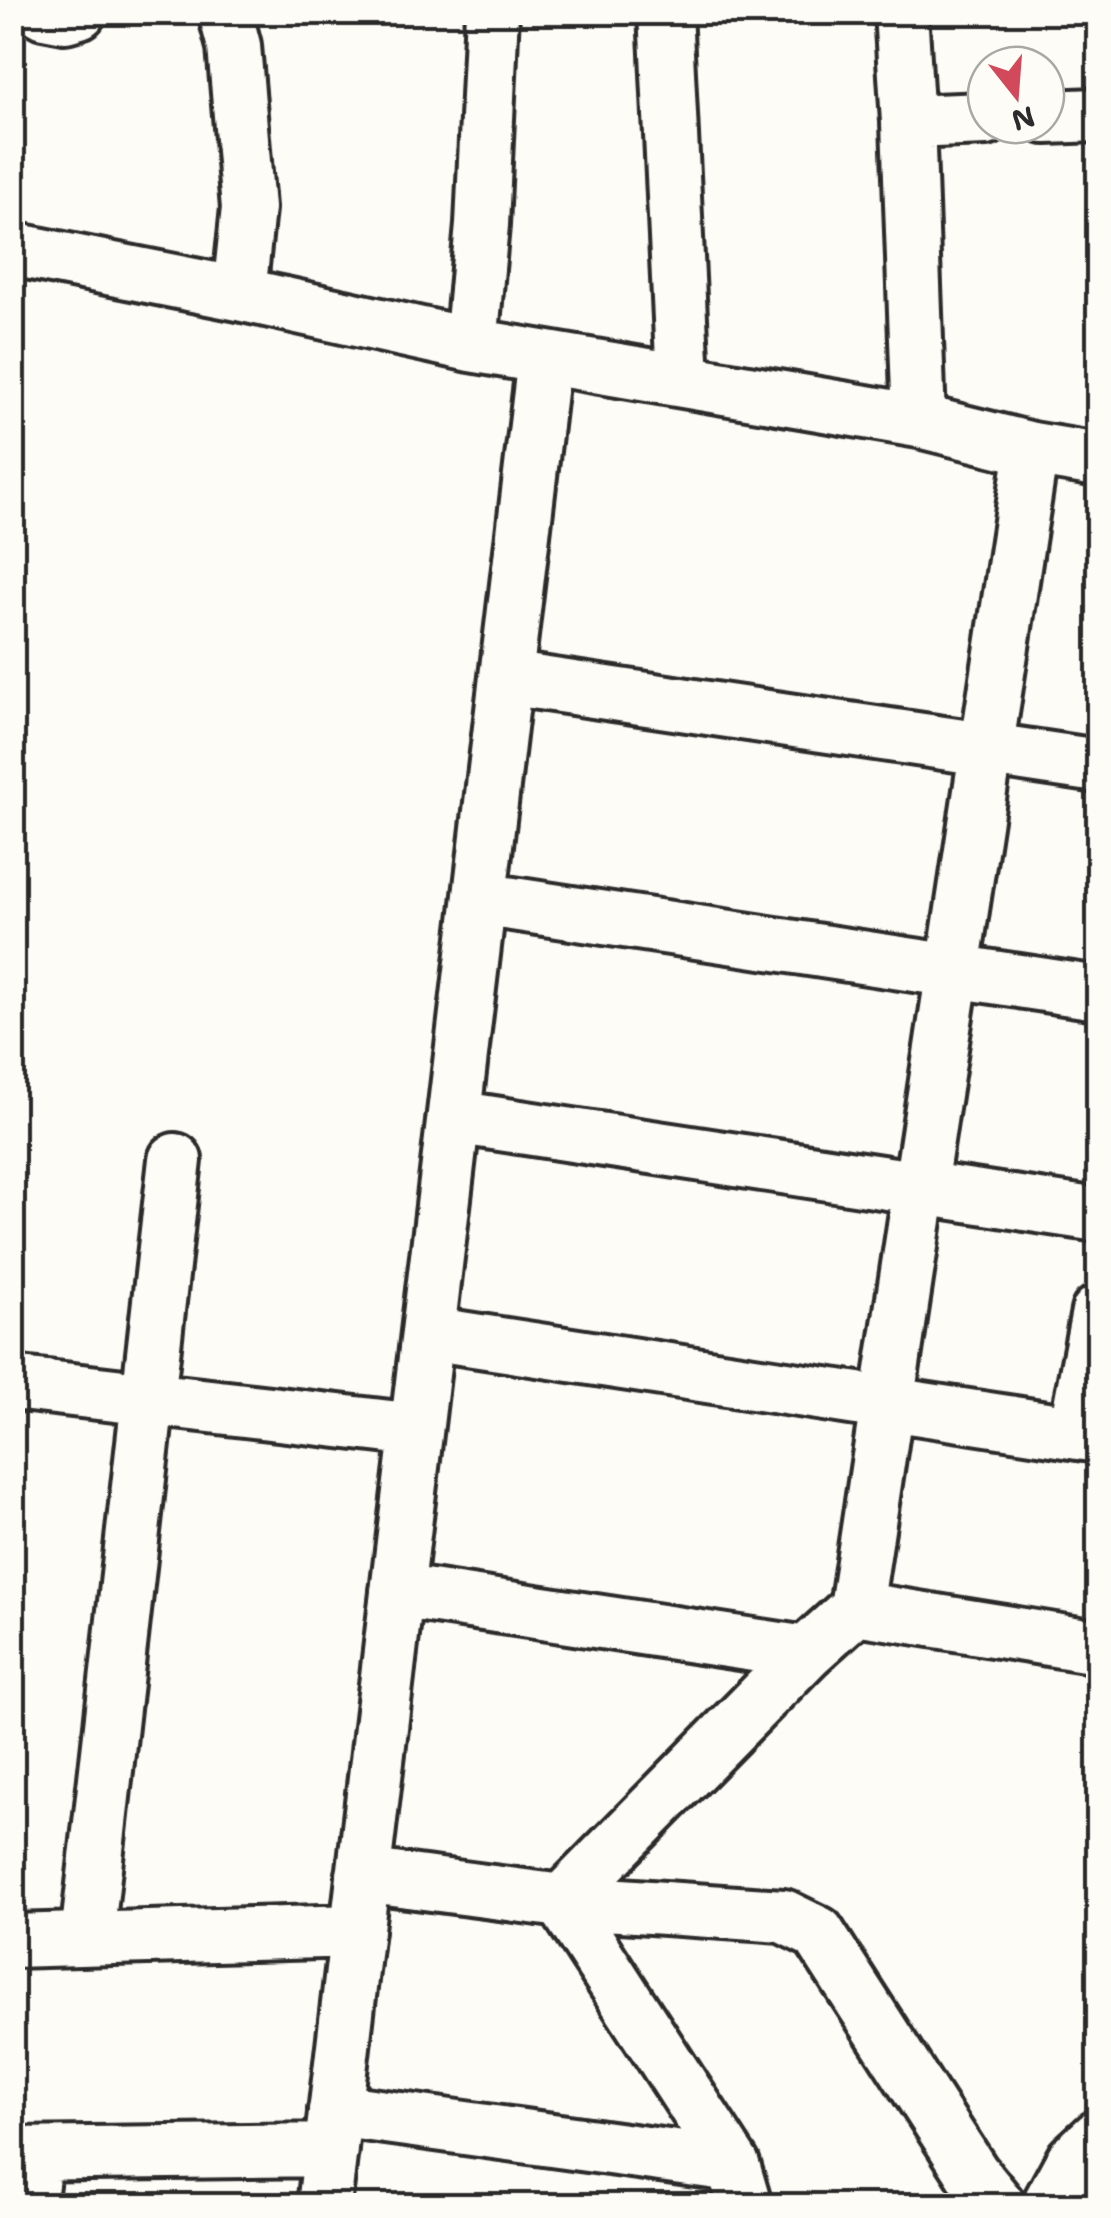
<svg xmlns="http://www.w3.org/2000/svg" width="1111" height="2218" font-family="'Shantell Sans',sans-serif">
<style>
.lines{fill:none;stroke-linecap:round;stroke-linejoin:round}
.minor-casing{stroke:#2b2b2b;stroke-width:60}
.minor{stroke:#fdfcf7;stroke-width:52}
</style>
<rect width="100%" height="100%" fill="#fdfcf7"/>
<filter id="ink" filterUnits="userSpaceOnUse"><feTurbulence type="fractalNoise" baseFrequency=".01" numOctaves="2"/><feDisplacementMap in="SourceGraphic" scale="20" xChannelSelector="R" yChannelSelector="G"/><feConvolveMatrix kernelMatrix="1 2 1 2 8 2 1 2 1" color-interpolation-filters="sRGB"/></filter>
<g filter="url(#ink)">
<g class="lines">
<defs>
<path id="minor" d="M 44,12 L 65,16 L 79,12
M 225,12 L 234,46 L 248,208 L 239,294
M 665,12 L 683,380
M 901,12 L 908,122 L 919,421
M 1046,117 L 1098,115
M 908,122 L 986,119
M 12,249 L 239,294 L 471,345 L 919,421 L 1032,449 L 1098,460
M 471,345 L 482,225 L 492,12
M 506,678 L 1098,766
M 480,899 L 1098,993
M 454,1117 L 1098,1215
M 428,1333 L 1098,1436
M 12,1383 L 416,1430
M 1075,1432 L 1098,1312
M 397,1591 L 806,1653
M 856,1608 L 1032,449
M 363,1875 L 562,1901 L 783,1916 L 818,1933 L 973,2174 L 999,2206
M 562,1901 L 806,1653 L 856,1608 L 1098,1647
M 562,1901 L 733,2165 L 745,2206
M 87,1938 L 175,1160
M 12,1941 L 357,1931
M 335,2110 L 733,2165
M 12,2154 L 331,2150
M 29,2206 L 36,2154
M 324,2206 L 544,358
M 1048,2206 L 1073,2160 L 1098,2137"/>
</defs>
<!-- minor casing -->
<use href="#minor" class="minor-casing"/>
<!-- minor -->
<use href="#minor" class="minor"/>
</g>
</g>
<!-- margin -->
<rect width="1111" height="2218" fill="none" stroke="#fdfcf7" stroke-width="50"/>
<rect x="25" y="25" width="1061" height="2168" fill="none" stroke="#2b2b2b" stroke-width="4" filter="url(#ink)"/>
<!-- north arrow -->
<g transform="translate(1016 95) rotate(163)"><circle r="48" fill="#fdfcf7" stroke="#a9a8a5" stroke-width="2.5"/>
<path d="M0-8L18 38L0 25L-18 38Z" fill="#d1495b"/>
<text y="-15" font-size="28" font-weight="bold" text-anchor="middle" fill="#2b2b2b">N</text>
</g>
</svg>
